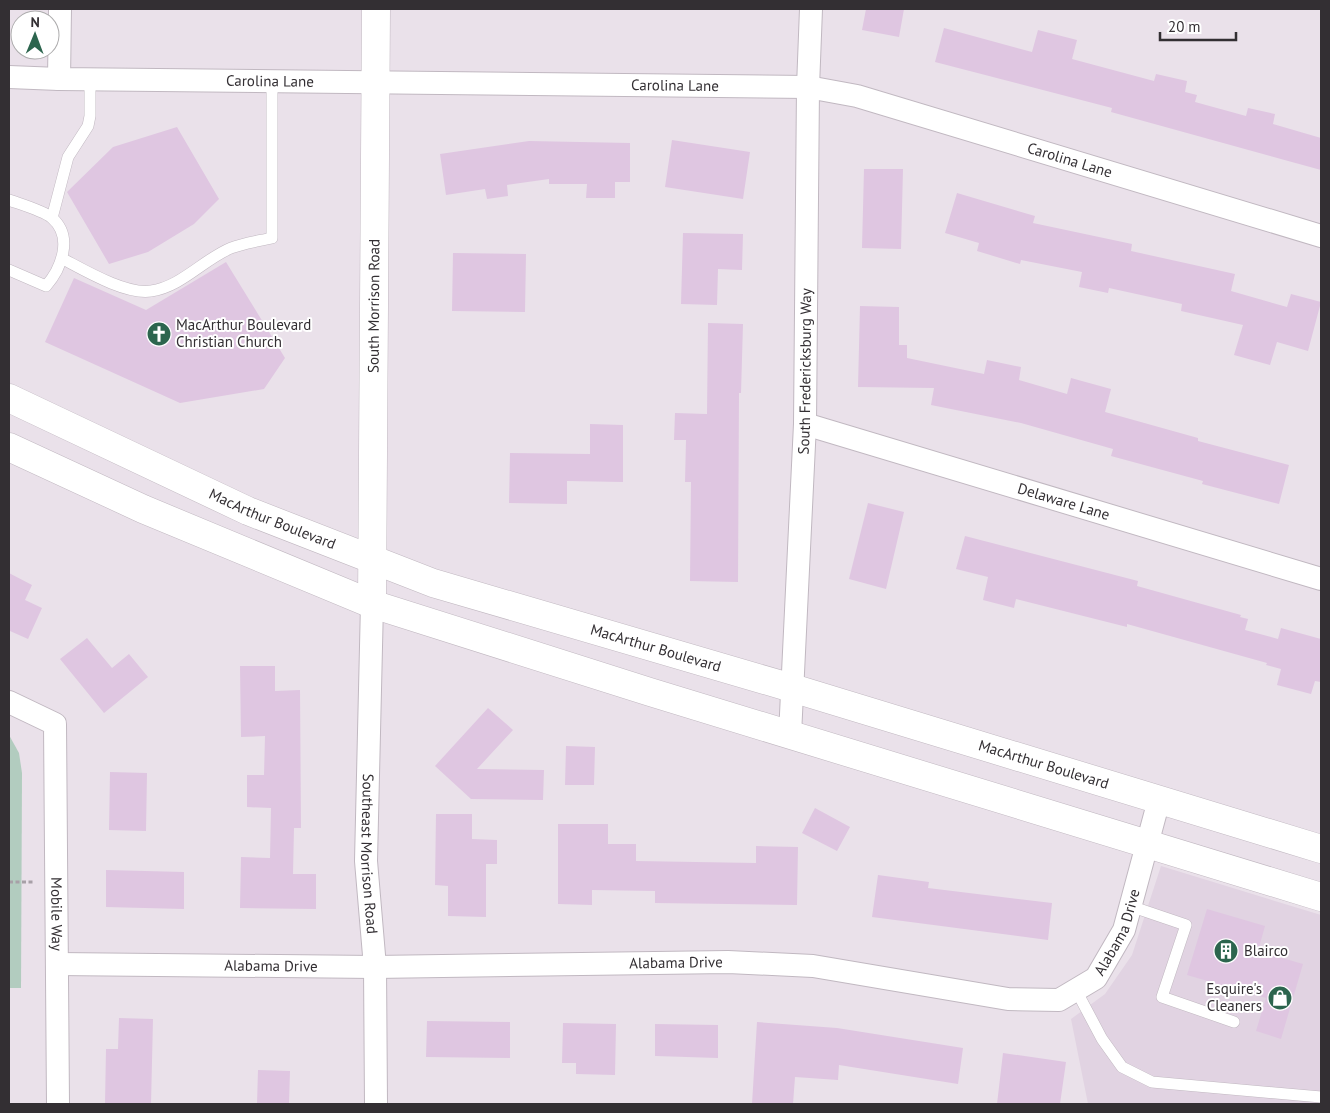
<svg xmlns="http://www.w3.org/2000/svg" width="1330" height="1113" font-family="'PT Sans',sans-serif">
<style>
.built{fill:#e1d3e2}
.green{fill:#b2ccbf}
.building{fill:#dfc6e1}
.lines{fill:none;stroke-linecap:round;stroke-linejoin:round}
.lane-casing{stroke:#c1b8c1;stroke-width:12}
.street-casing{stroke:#c1b8c1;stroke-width:24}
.secondary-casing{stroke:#c1b8c1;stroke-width:29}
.path{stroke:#a7a0a7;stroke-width:3;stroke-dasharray:4 2.5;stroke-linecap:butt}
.lane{stroke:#fff;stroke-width:11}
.street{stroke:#fff;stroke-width:22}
.secondary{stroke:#fff;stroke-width:28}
.labels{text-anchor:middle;stroke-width:4;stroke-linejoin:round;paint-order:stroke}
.street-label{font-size:15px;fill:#332f33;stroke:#fff}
.poi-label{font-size:15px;fill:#332f33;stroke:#fff;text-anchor:start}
</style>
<rect width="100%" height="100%" fill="#eae1ea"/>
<!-- built -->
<path class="built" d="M 1161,866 L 1321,915 L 1321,1104 L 1088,1104 L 1071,1019 L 1105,994 L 1132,955 Z"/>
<!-- green -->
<path class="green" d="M 9,735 L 19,753 L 22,773 L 21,988 L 9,988 Z"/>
<!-- building -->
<path class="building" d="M 866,9 L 904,9 L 899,37 L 862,30 Z
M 944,28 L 1032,52 L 1038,30 L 1077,40 L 1072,59 L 1154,81 L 1156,74 L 1187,81 L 1185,92 L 1197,95 L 1195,102 L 1246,116 L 1248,108 L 1275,114 L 1273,124 L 1321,138 L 1321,170 L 1111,112 L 1112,108 L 935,62 Z
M 177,127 L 219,199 L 194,224 L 148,252 L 109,264 L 67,192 L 113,147 Z
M 672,140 L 750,152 L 743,199 L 665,187 Z
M 529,141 L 630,143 L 630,182 L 615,182 L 615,198 L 586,198 L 587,184 L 549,184 L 549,179 L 507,185 L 508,196 L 487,199 L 485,189 L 446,195 L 440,154 Z
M 864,169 L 903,169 L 901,249 L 862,248 Z
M 957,193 L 1035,216 L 1033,223 L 1132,244 L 1131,251 L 1235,274 L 1231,291 L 1287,307 L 1291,294 L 1321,302 L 1308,351 L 1277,342 L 1270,365 L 1234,355 L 1243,325 L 1181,311 L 1182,304 L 1109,288 L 1108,293 L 1079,287 L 1082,272 L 1021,260 L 1020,264 L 977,251 L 979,243 L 945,233 Z
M 683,233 L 743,234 L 742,270 L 718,269 L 717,305 L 681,304 Z
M 453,253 L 526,254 L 525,312 L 452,311 Z
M 226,262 L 285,358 L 264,389 L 180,403 L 45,342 L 74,278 L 146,310 Z
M 860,306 L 899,307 L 899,345 L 907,345 L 907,358 L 984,374 L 987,360 L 1021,367 L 1019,380 L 1067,394 L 1071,378 L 1111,389 L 1105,412 L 1198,438 L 1198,441 L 1289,465 L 1279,504 L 1202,484 L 1203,481 L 1111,456 L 1113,449 L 1021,423 L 931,405 L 934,388 L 858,387 Z
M 708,323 L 743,324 L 741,393 L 739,393 L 738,582 L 690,581 L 691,482 L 685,482 L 686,440 L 674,440 L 675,413 L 707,414 Z
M 590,424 L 623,425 L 623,482 L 567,481 L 567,504 L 509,503 L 510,453 L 590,454 Z
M 868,503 L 904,512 L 886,589 L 849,579 Z
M 965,536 L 1138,581 L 1137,586 L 1241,615 L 1240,617 L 1248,619 L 1245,630 L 1278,639 L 1281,628 L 1321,639 L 1321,682 L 1315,681 L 1311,694 L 1277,685 L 1281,669 L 1266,665 L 1267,663 L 1127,624 L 1127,627 L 1016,599 L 1014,608 L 983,600 L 988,577 L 956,569 Z
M 9,573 L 32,585 L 25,600 L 42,608 L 28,639 L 10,631 L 9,632 Z
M 87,638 L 112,668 L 129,654 L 148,677 L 104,713 L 60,659 Z
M 240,666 L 275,666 L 275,691 L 300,690 L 301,828 L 294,828 L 293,874 L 316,874 L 316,909 L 240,908 L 241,857 L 270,858 L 271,808 L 247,807 L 247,775 L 264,775 L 265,736 L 241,737 Z
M 488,708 L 513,730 L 477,769 L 544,770 L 543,800 L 471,799 L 435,766 Z
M 566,746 L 595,747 L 594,785 L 565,785 Z
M 110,772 L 147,773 L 146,831 L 109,830 Z
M 815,808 L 850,827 L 837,851 L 802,833 Z
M 436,814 L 472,814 L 472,839 L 497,840 L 497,864 L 486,864 L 486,917 L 448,916 L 448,886 L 435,885 Z
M 558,824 L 608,824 L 608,844 L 636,844 L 636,861 L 756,863 L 756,846 L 798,847 L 797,905 L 655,903 L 655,891 L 592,890 L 592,905 L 558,904 Z
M 106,870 L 184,872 L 184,909 L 106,907 Z
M 878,875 L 929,882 L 928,888 L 1052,903 L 1048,940 L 872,917 Z
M 1207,909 L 1265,926 L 1258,951 L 1303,964 L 1281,1039 L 1256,1031 L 1266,998 L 1187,975 Z
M 119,1018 L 153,1019 L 151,1104 L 105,1104 L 106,1049 L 118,1049 Z
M 427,1021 L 510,1022 L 510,1058 L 426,1057 Z
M 757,1022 L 837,1028 L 963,1048 L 958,1084 L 839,1065 L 838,1080 L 795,1077 L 793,1104 L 752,1104 Z
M 563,1023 L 616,1024 L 615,1075 L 576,1074 L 576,1063 L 562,1063 Z
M 655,1024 L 718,1025 L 718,1058 L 655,1056 Z
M 1003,1053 L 1066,1062 L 1060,1104 L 997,1104 Z
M 258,1070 L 290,1071 L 289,1104 L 257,1104 Z"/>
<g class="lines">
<defs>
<path id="lane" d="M 9,200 C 20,204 44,211 52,218 C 74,237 61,269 46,286 L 9,270
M 52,218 L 68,157 L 88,126 L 90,116 L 90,79
M 63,259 C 84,270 126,295 151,291 C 181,287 204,259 231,248 C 244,243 259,241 272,238 L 272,81
M 1130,906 L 1186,925 L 1162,997 L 1234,1022
M 1076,990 L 1102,1039 L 1122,1067 L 1152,1082 L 1321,1097"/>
<g id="street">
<path id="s1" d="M 9,77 L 59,79 L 808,87 L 857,96 L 1321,236"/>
<path d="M 59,79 L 60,9"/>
<path id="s2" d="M 805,424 L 1321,579"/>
<path id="s3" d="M 372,604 L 366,861 L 375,967 L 376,1104"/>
<path id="s4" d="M 9,702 L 55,724 L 58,1104"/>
<path id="s5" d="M 790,735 L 805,424 L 808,87 L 811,9"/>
<path id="s6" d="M 57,964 L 375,967 L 728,962 L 813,966 L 1008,999 L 1059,1000 L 1096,978 L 1124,930 L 1159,800"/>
</g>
<g id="secondary">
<path id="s7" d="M 9,398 L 248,511 L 433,583 L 792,688 L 1321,849"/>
<path d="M 9,447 L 143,509 L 372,604 L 650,692 L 1321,897"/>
<path id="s8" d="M 372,604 L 376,9"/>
</g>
</defs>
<!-- lane casing -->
<use href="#lane" class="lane-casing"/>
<!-- street casing -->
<use href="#street" class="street-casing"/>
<!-- secondary casing -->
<use href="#secondary" class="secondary-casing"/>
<!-- path -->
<path class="path" d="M 9,882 L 33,882"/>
<!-- lane -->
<use href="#lane" class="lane"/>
<!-- street -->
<use href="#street" class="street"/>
<!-- secondary -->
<use href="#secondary" class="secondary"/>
</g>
<!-- icons -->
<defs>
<symbol id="church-disc" viewBox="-11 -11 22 22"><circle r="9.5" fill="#2c654e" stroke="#fff"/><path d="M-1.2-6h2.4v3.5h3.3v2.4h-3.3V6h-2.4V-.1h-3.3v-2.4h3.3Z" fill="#fff"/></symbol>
<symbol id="building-disc" viewBox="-11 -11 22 22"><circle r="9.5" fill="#2c654e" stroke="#fff"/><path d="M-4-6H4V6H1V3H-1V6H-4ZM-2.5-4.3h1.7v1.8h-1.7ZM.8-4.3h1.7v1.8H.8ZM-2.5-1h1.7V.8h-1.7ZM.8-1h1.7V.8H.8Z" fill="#fff"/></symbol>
<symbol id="shop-disc" viewBox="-11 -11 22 22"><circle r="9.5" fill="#2c654e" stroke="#fff"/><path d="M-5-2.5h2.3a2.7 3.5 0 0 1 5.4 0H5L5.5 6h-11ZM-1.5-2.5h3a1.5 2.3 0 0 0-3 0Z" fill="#fff"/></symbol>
</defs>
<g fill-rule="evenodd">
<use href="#church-disc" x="145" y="320" width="28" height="28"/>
<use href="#building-disc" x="1212" y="937" width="28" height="28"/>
<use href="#shop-disc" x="1266" y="984" width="28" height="28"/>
</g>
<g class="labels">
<!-- street labels -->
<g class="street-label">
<text dy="5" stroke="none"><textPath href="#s1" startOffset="261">Carolina Lane</textPath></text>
<text dy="5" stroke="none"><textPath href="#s1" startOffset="666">Carolina Lane</textPath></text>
<text dy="5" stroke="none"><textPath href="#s1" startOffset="1071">Carolina Lane</textPath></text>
<text dy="5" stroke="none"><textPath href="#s8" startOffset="298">South Morrison Road</textPath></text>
<text dy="5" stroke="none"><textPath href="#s5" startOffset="364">South Fredericksburg Way</textPath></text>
<text dy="5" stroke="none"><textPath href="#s2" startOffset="270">Delaware Lane</textPath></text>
<text dy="5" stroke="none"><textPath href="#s7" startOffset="290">MacArthur Boulevard</textPath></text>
<text dy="5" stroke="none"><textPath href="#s7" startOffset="695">MacArthur Boulevard</textPath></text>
<text dy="5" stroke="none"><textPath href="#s7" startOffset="1100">MacArthur Boulevard</textPath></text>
<text dy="5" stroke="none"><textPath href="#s3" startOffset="250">Southeast Morrison Road</textPath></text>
<text dy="5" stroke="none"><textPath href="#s4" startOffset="241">Mobile Way</textPath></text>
<text dy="5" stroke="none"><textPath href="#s6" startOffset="1099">Alabama Drive</textPath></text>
<text dy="5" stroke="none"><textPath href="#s6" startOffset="619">Alabama Drive</textPath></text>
<text dy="5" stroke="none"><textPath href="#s6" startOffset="214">Alabama Drive</textPath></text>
</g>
<!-- poi labels -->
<g class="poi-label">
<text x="176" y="330">MacArthur Boulevard<tspan x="176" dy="17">Christian Church</tspan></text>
<text x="1244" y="956">Blairco</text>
<text x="1262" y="994" text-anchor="end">Esquire's<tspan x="1262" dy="17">Cleaners</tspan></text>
</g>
</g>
<!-- border -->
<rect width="1330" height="1113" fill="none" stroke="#332f33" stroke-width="20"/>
<!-- north arrow -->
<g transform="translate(35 35) rotate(1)"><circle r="24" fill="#ffffff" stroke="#adacad"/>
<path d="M0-4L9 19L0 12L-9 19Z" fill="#2c654e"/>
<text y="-8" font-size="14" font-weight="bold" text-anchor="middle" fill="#332f33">N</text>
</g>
<!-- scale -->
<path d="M1160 32v8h76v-8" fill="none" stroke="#332f33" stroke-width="2.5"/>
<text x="1168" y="32" font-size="15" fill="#332f33" stroke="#ffffff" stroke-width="4" paint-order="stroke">20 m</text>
</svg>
